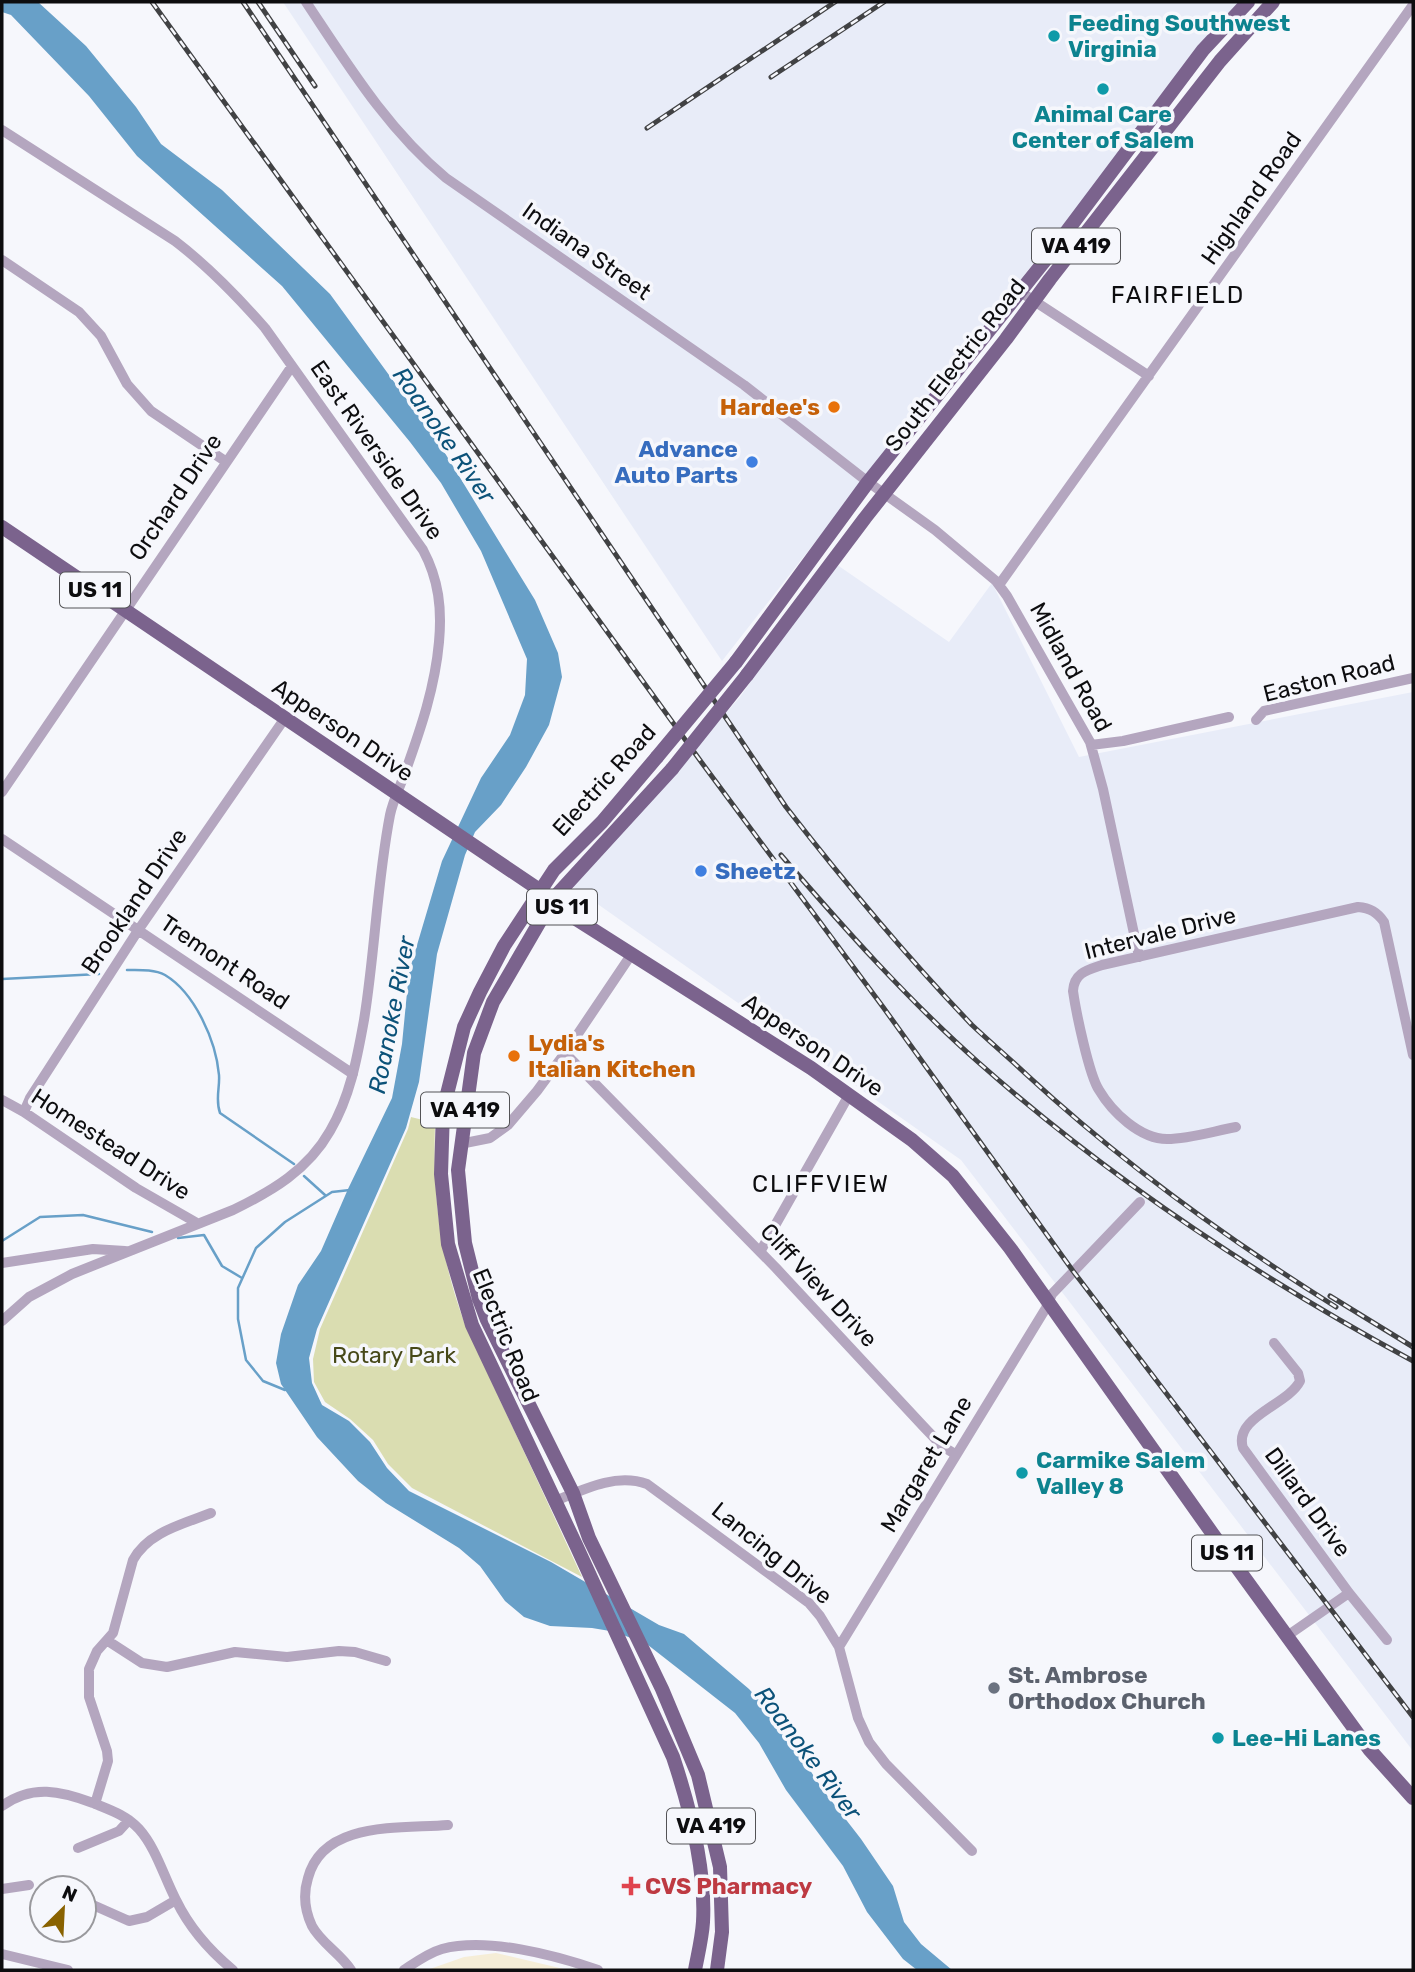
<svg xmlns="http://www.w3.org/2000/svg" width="1415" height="1972" font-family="Rubik,sans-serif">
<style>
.commercial{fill:#f5edd7}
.built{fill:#e8ecf8}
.green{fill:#daddb1}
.water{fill:#68a0c8}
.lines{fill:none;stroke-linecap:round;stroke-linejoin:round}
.stream{stroke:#68a0c8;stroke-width:2.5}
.minor{stroke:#b4a6bf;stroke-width:10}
.major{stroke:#7b638d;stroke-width:14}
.rail-casing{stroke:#414244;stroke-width:5}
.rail{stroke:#f6f7fc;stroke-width:2.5;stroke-dasharray:8;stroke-linecap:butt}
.major-bridge{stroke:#7b638d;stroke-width:14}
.culture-dot{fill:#0f9aa8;stroke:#f6f7fc;stroke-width:2.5}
.food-dot{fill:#e8710a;stroke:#f6f7fc;stroke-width:2.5}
.shop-dot{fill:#3f7fe0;stroke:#f6f7fc;stroke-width:2.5}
.worship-dot{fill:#6b7280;stroke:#f6f7fc;stroke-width:2.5}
.health-dot{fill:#e0444e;stroke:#f6f7fc;stroke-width:2.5}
.labels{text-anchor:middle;stroke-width:7;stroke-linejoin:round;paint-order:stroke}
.shield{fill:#f6f7fc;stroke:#535356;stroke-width:2}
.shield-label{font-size:21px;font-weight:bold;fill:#0d0d0f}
.culture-label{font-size:23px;font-weight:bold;fill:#0d838f;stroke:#f6f7fc;text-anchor:start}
.street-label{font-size:23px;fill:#0d0d0f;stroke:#f6f7fc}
.food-label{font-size:23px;font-weight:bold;fill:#c56008;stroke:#f6f7fc;text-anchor:end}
.shop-label{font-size:23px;font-weight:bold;fill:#366cbe;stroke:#f6f7fc;text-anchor:end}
.park-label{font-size:23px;fill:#474919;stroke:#f6f7fc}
.worship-label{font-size:23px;font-weight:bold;fill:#5b616d;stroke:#f6f7fc;text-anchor:start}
.health-label{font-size:23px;font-weight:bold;fill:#be3a42;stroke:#f6f7fc;text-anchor:start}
.neighbourhood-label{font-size:24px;letter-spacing:2px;fill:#0d0d0f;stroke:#f6f7fc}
.water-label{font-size:24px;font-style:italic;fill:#0c5279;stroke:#f6f7fc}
</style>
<rect width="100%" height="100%" fill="#f6f7fc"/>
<!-- commercial -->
<path class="commercial" d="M 496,1953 L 568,1970 L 427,1970 L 464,1957 Z"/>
<!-- built -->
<path class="built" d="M 283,2 L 1244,2 L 1219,26 L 722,661 Z
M 833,562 L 949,642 L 992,583 L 1079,757 L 1413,692 L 1413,1751 L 961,1160 L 572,886 L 740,697 Z"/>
<!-- green -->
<path class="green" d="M 411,1117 L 435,1123 C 433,1197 439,1252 464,1322 L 582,1577 L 412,1488 L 388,1464 L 373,1440 L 350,1419 L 325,1402 L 314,1382 L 313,1359 L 320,1329 L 408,1129 Z"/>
<!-- water -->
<path class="water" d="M 2,2 L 38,2 L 86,46 L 136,107 L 161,144 L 222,190 L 330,294 L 440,445 L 535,600 L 558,653 L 562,677 L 549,725 L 526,767 L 501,805 L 475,832 L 465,855 L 437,954 L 419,1082 L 406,1128 L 317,1329 L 309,1358 L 312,1383 L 322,1405 L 349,1421 L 370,1442 L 387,1468 L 409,1491 L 551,1562 L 659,1625 L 684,1634 L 749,1689 L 777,1720 L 823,1790 L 861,1839 L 893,1886 L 904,1922 L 921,1944 L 952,1970 L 917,1970 L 903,1959 L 867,1912 L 843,1866 L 786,1790 L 759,1743 L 735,1713 L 648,1645 L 616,1632 L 592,1628 L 550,1626 L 524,1617 L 505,1601 L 480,1566 L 459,1548 L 386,1503 L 358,1481 L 317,1437 L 281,1384 L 276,1363 L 281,1334 L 298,1285 L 321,1251 L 348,1189 L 392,1098 L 402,1044 L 409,972 L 442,861 L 481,778 L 510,735 L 525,695 L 527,659 L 481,551 L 441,483 L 410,442 L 282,286 L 137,156 L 89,96 L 11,15 L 2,12 Z"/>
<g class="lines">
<!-- stream -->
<path class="stream" d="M 127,970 C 139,970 154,969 165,975 C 195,993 216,1041 219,1075 C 220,1089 215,1099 220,1113 L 294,1164
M 2,979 L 99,974
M 304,1176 L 325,1195
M 178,1238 L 204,1235 L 222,1266 L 242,1278
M 2,1241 L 40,1217 L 83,1215 L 152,1232
M 285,1390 L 263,1381 L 246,1360 L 238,1319 L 238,1288 L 256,1248 L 285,1222 L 332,1192 L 350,1190"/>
<!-- minor -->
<path class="minor" d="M 306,2 C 348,65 387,129 446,178 L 744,385 L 868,482 L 935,530 L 996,581 L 1007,596 L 1090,742 L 1103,789 L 1139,957
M 2,130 L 175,241 C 209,267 237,296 265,328 L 423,550 C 439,580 442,609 439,642 C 435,687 421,728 406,770 C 401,785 393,800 390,815 C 377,882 375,952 364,1020 C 357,1059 350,1097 330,1131 C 308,1170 272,1191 233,1210 L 72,1274 L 29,1297 L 2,1321
M 2,260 L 79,312 L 101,336 L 127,384 L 151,411 L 225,461
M 1019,291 L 1149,376
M 999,585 L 1413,5
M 1256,720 L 1264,711 L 1413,678
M 1091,745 L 1123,741 L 1229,717
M 2,792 L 292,366
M 2,839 L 353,1074
M 565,1053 L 776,1268 L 923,1426 L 942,1446 L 955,1454
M 2,1100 L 24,1112 L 136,1188 L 197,1223
M 24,1112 L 30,1098 L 139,929 L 285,718
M 1236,1127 C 1214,1131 1189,1139 1167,1139 C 1140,1139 1112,1112 1099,1090 C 1089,1075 1076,1012 1073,991 C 1074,973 1087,970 1102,965 L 1358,907 C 1370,908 1377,912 1384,922 L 1413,1055
M 460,1144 L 490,1138 L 508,1125 L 537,1091 L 565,1053 L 631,955
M 760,1252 L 849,1095
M 2,1263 L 93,1249 L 125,1251
M 1274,1343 L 1298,1373 L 1300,1381 C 1288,1405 1233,1417 1243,1448 L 1349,1593 L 1387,1640
M 555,1501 C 584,1489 616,1473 647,1484 L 809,1603 L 820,1616 L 839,1647 L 858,1718 L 869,1742 L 886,1764 L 972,1851
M 1287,1636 L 1349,1593
M 108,1641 L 142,1663 L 167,1667 L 235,1652 L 287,1657 L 339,1651 L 355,1652 L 386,1661
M 839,1647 L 1046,1308 L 1052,1294 L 1140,1202
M 95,1804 L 108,1761 L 107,1751 L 89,1697 L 89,1669 L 97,1651 L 113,1633 L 133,1560 C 148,1532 183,1524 211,1513
M 2,1806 C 32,1784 61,1791 93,1803 C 110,1810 126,1815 139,1829 C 156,1848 164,1877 176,1900 C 189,1927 210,1951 233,1970
M 78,1848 L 119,1831 L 129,1820
M 2,1889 L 29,1885
M 84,1901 L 129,1921 L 147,1917 L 176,1900
M 2,1954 L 68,1970
M 351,1970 C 340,1953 321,1943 312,1926 C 305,1911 303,1894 308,1878 C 323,1820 401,1829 448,1825
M 404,1970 C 416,1962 428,1953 442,1949 C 487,1937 555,1955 598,1970"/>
<!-- major -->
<path class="major" d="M 2,527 L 553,899 L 573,917 L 811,1068 L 912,1140 L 953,1176 L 1010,1248 L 1212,1533 L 1369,1749 L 1413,1798
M 736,662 L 868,482 L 1043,263 L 1203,50 L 1248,2
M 747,675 L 865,518 L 1006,339 L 1050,279 L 1220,61 L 1273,2
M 657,757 L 602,822 L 554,870 L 504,946 L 480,992 L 464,1027 L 443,1110 L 441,1174 L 448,1244 L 472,1325 L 576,1545 L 673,1757 C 690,1808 706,1868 703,1922 C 702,1938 698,1954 695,1970
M 672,769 L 553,899 L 493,1002 L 474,1053 L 458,1170 L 465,1243 L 479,1299 L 487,1320 L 573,1493 L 589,1538 L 662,1689 L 698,1775 L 720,1867 L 722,1932 L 717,1970"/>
<defs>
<path id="rail" d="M 152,2 L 702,763 L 883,1007 L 1073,1271 L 1413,1717
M 243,2 L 786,807 C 845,883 906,956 972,1025 C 990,1042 1009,1058 1027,1075 C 1122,1163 1226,1238 1336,1307
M 258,2 L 315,86
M 771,77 L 884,2
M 647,128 L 835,2
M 781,855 C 843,927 907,999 978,1062 C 1111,1180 1258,1277 1413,1361
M 1330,1296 L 1413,1347"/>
</defs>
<!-- rail casing -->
<use href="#rail" class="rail-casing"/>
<!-- rail -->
<use href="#rail" class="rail"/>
<!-- major-bridge -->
<path class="major-bridge" d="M 657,757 L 736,662
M 672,769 L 747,675"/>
</g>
<!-- markers -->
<g class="culture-dot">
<circle cx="1054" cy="36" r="7"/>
<circle cx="1103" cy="89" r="7"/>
<circle cx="1022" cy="1473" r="7"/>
<circle cx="1218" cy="1738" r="7"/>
</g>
<g class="food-dot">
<circle cx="834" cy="407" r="7"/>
<circle cx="514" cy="1056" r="7"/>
</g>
<g class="shop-dot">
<circle cx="752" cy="462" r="7"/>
<circle cx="701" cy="871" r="7"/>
</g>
<circle class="worship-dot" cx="994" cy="1688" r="7"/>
<path class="health-dot" d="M627.5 1875.5h7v7h7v7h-7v7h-7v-7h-7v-7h7z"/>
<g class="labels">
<!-- shield labels -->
<g class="shield">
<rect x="1032" y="228.5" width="88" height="35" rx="5"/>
<rect x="60" y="572.5" width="70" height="35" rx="5"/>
<rect x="527" y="889.5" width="70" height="35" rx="5"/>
<rect x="421" y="1092.5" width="88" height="35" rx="5"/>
<rect x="1192" y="1535.5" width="70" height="35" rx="5"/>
<rect x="667" y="1808.5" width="88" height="35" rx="5"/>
</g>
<g class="shield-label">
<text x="1076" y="253">VA 419</text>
<text x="95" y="597">US 11</text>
<text x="562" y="914">US 11</text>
<text x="465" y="1117">VA 419</text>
<text x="1227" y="1560">US 11</text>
<text x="711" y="1833">VA 419</text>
</g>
<!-- culture labels -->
<g class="culture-label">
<text x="1068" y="31">Feeding Southwest<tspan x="1068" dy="26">Virginia</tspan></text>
<text x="1103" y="122" text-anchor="middle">Animal Care<tspan x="1103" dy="26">Center of Salem</tspan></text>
<text x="1036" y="1468">Carmike Salem<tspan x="1036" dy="26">Valley 8</tspan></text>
<text x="1232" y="1746">Lee-Hi Lanes</text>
</g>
<!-- street labels -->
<g class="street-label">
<text transform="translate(1251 198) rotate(-55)" y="8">Highland Road</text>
<text transform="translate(587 251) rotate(35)" y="8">Indiana Street</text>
<text transform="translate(955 365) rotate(-52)" y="8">South Electric Road</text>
<text transform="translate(377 450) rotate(55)" y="8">East Riverside Drive</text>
<text transform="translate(175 497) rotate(-56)" y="8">Orchard Drive</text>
<text transform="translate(1071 667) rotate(61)" y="8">Midland Road</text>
<text transform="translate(1329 678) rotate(-14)" y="8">Easton Road</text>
<text transform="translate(343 730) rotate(34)" y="8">Apperson Drive</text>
<text transform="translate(604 780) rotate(-48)" y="8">Electric Road</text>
<text transform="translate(134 901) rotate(-56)" y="8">Brookland Drive</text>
<text transform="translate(1160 933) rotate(-14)" y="8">Intervale Drive</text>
<text transform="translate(225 962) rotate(34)" y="8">Tremont Road</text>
<text transform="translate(813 1045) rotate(34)" y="8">Apperson Drive</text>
<text transform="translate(111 1144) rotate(33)" y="8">Homestead Drive</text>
<text transform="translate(819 1285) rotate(47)" y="8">Cliff View Drive</text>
<text transform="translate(506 1335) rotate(68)" y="8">Electric Road</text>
<text transform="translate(926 1464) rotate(-59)" y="8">Margaret Lane</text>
<text transform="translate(1308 1502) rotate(54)" y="8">Dillard Drive</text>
<text transform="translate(772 1553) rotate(39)" y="8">Lancing Drive</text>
</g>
<!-- food labels -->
<g class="food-label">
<text x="820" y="415">Hardee's</text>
<text x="528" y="1051" text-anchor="start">Lydia's<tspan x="528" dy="26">Italian Kitchen</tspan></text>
</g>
<!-- shop labels -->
<g class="shop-label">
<text x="738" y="457">Advance<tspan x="738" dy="26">Auto Parts</tspan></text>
<text x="715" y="879" text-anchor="start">Sheetz</text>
</g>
<!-- park labels -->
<g class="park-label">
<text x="394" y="1363">Rotary Park</text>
</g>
<!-- worship labels -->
<g class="worship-label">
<text x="1008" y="1683">St. Ambrose<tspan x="1008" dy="26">Orthodox Church</tspan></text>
</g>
<!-- health labels -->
<g class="health-label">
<text x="645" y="1894">CVS Pharmacy</text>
</g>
<!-- neighbourhood labels -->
<g class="neighbourhood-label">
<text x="1178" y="303">FAIRFIELD</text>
<text x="821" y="1192">CLIFFVIEW</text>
</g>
<!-- water labels -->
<g class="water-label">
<text transform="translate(444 435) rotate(55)" y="8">Roanoke River</text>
<text transform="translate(392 1015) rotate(-79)" y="8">Roanoke River</text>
<text transform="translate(808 1753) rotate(53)" y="8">Roanoke River</text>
</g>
</g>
<!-- border -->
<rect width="1415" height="1972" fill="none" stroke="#0d0d0f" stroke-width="7"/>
<!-- north arrow -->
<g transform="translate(63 1909) rotate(24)"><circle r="33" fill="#f6f7fc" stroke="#99999d" stroke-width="2"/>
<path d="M0-5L12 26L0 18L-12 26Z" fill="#896200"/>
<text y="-10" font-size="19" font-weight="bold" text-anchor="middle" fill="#0d0d0f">N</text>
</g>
</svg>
